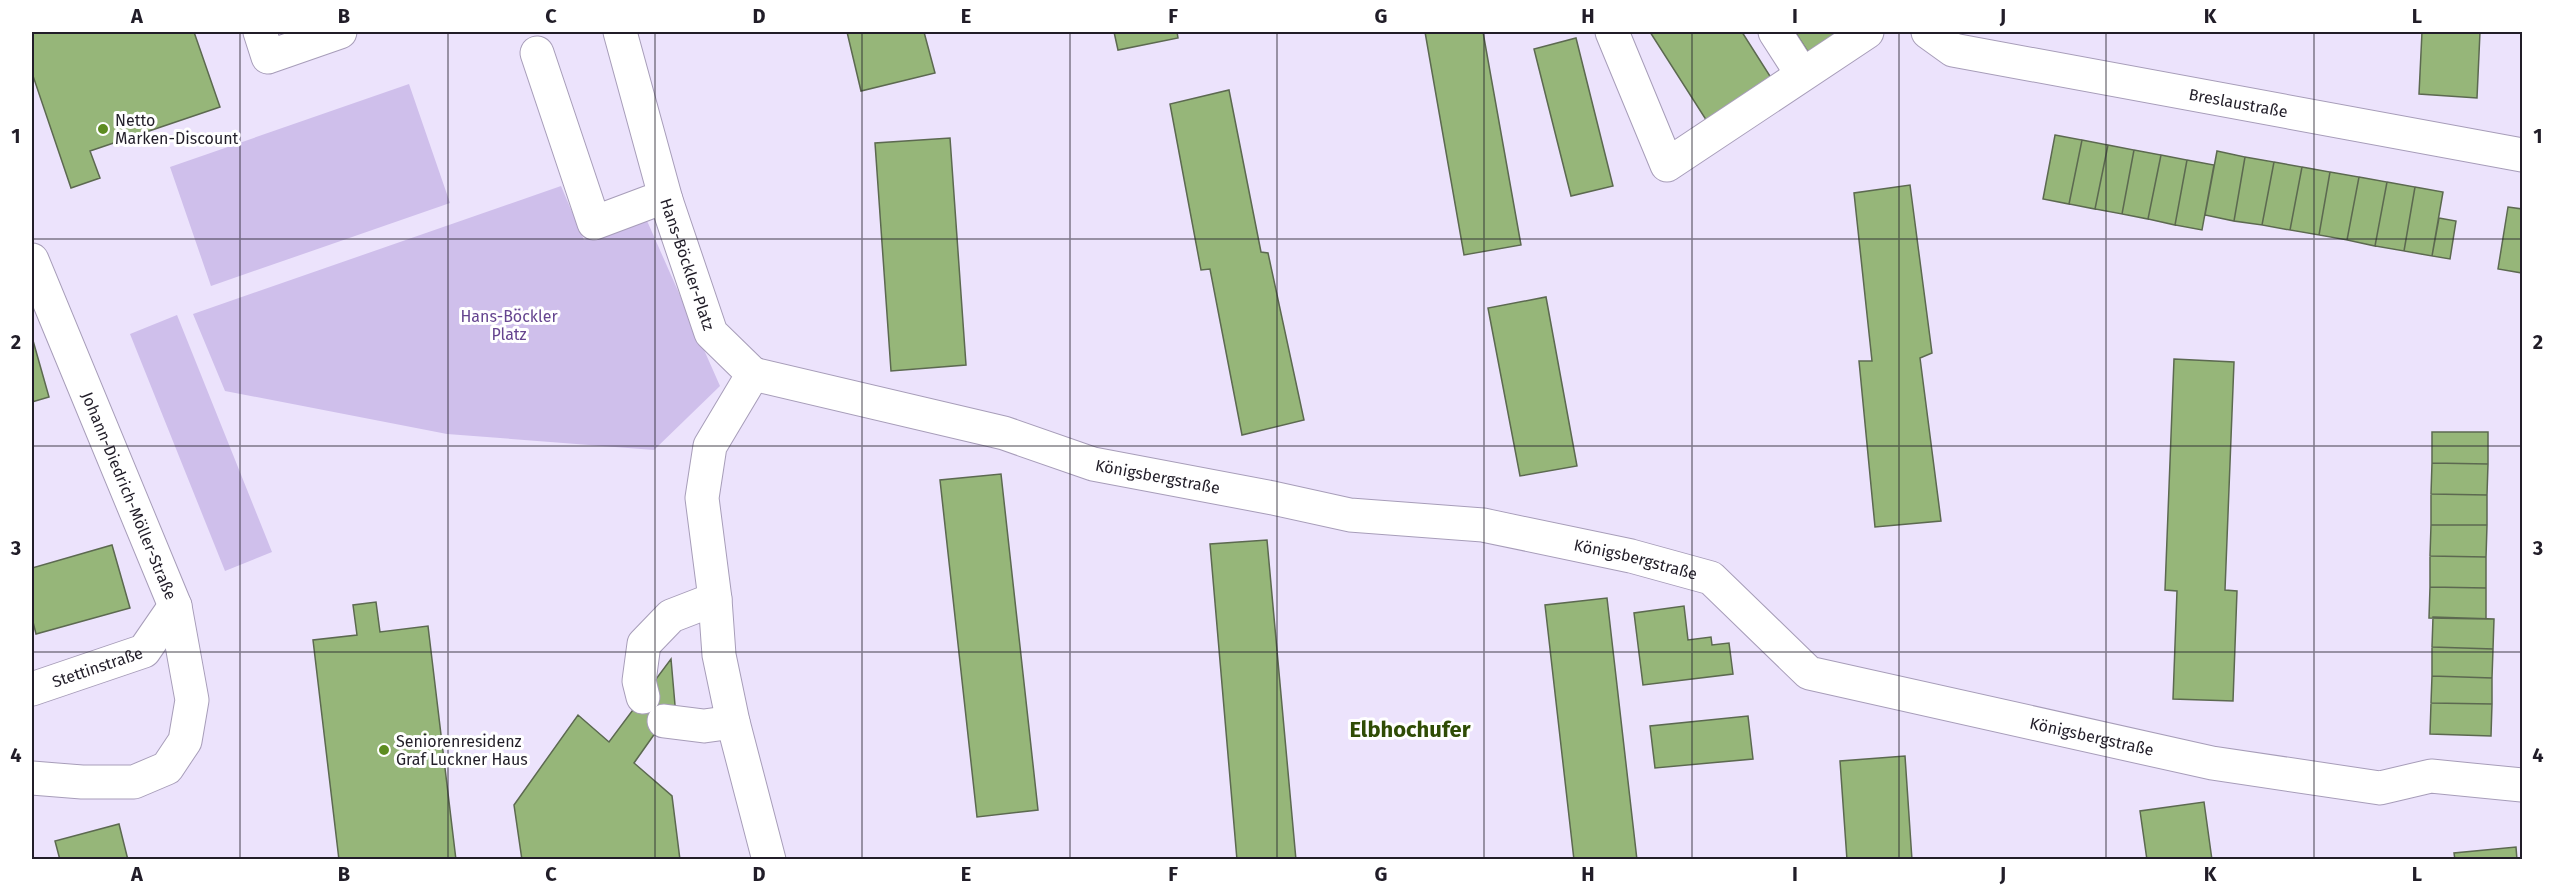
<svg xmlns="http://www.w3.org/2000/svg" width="2554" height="891" font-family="'Fira Sans',sans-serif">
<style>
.green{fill:#cfbfeb}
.building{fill:#96b679;stroke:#5c6950;stroke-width:1.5}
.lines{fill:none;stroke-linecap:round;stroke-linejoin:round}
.minor-casing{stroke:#a79db9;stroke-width:35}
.minor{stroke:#fff;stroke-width:33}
.grid{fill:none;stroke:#211d28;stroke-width:1.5;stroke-opacity:0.55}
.poi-dot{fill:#5d8c21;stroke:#fff;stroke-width:2}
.labels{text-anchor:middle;stroke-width:6;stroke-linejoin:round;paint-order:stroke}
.street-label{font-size:16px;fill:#211d28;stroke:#fff}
.poi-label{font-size:16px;fill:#211d28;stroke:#fff;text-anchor:start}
.park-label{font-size:16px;fill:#65448f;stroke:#fff}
.district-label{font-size:22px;font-weight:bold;fill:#2f4c05;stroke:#fff}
.neatline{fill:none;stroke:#211d28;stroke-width:2}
.grid-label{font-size:20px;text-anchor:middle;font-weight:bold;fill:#211d28}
</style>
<rect width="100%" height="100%" fill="#ece3fc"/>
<!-- green -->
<path class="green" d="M 409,84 L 450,203 L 211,286 L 170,167 Z
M 561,186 L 584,240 L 644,214 L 720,386 L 654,450 L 447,434 L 225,391 L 193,314 Z
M 177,315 L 272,552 L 225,571 L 130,334 Z"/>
<!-- building -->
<path class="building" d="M 32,32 L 194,32 L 220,107 L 90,151 L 100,178 L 71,188 L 32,73 Z
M 847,32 L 924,32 L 935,73 L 861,91 Z
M 1114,32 L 1177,32 L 1178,38 L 1118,50 Z
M 1425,32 L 1483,32 L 1521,245 L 1464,255 Z
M 1650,32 L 1742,32 L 1775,84 L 1710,126 Z
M 1795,32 L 1841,32 L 1808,52 Z
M 2422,32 L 2480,32 L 2477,98 L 2419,94 Z
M 1576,38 L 1613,186 L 1571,196 L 1534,49 Z
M 1229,90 L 1261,252 L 1268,253 L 1304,420 L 1242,435 L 1210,269 L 1201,270 L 1170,104 Z
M 2055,135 L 2082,140 L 2069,204 L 2043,199 Z
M 950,138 L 966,365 L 891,371 L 875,143 Z
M 2082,140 L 2108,145 L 2095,209 L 2069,204 Z
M 2108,145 L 2134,150 L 2122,214 L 2095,209 Z
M 2134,150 L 2161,155 L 2148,219 L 2122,214 Z
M 2217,151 L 2245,157 L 2234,221 L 2205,215 Z
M 2161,155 L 2187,160 L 2175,225 L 2148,219 Z
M 2245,157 L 2274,162 L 2262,225 L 2234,221 Z
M 2187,160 L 2214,165 L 2202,230 L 2175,225 Z
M 2274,162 L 2302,167 L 2290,230 L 2262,225 Z
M 2302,167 L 2330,172 L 2319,235 L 2290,230 Z
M 2330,172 L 2359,177 L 2347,240 L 2319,235 Z
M 2359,177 L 2387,182 L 2375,246 L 2347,240 Z
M 2387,182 L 2415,187 L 2404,251 L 2375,246 Z
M 1910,185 L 1932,353 L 1920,358 L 1941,521 L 1875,527 L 1859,361 L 1872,361 L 1854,193 Z
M 2415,187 L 2443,192 L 2432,256 L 2404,251 Z
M 2508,207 L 2522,209 L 2522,273 L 2498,269 Z
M 2439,218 L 2456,221 L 2450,259 L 2432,256 Z
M 1546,297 L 1577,466 L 1520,476 L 1488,308 Z
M 32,337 L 49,397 L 32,402 Z
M 2174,359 L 2234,362 L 2225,590 L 2237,591 L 2233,701 L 2173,699 L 2177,591 L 2165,590 Z
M 2432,432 L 2488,432 L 2488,464 L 2432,463 Z
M 2432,463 L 2488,464 L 2487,495 L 2431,494 Z
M 1001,474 L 1038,810 L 977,817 L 940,480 Z
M 2431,494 L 2487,495 L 2487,525 L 2431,525 Z
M 2431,525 L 2487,525 L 2486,557 L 2430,556 Z
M 1267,540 L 1296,860 L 1237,860 L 1210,544 Z
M 112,545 L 130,608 L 36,634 L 32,618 L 32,568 Z
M 2430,556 L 2486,557 L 2486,588 L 2430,587 Z
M 2430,587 L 2486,588 L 2486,619 L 2429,618 Z
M 1607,598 L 1637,860 L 1574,860 L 1545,605 Z
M 376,602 L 380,632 L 428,626 L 456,860 L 339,860 L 313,640 L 357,635 L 353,605 Z
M 1684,606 L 1688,640 L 1711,637 L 1712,645 L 1729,643 L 1733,674 L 1643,685 L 1634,613 Z
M 2433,617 L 2494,619 L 2493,649 L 2432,647 Z
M 2432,647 L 2493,649 L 2492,678 L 2432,676 Z
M 671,659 L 675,705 L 634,763 L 672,796 L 680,860 L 522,860 L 514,805 L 578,715 L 609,742 Z
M 2432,676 L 2492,678 L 2492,704 L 2431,703 Z
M 2431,703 L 2492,704 L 2491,736 L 2430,734 Z
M 1748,716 L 1753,759 L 1655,768 L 1650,726 Z
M 1905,756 L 1912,860 L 1847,860 L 1840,761 Z
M 2204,802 L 2212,860 L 2147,860 L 2140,811 Z
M 119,824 L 128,860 L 60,860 L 55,841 Z
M 2516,847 L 2517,860 L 2455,860 L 2454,853 Z"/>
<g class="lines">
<defs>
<g id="minor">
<path d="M 260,32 L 268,57 L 340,32"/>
<path id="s1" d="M 620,32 L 666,200 L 711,333 L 753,374"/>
<path d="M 1612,32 L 1667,165 L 1867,32"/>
<path d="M 1775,32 L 1802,74"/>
<path id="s2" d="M 1928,32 L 1953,50 L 2522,155"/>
<path d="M 537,53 L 594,223 L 650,202 L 666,200"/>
<path id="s3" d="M 32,260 L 175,606 L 192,700 L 185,741 L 167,768 L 134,782 L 82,782 L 32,778"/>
<path id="s4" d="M 753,374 L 1004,433 L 1093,464 L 1273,498 L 1350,515 L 1483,525 L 1631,556 L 1711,578 L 1809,673 L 2212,763 L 2380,788 L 2431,776 L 2522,785"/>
<path d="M 753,374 L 710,446 L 702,498 L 715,599 L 719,655 L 733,722 L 769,860"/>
<path id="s5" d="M 32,689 L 144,651 L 175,606"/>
<path d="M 643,697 L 639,681 L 644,644 L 671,616 L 715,599"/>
<path d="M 664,721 L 704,726 L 733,722"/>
</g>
</defs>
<!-- minor casing -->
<use href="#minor" class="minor-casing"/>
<!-- minor -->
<use href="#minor" class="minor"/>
</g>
<!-- grid -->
<path class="grid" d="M 240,32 L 240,860M 448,32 L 448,860M 655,32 L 655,860M 862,32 L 862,860M 1070,32 L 1070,860M 1277,32 L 1277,860M 1484,32 L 1484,860M 1692,32 L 1692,860M 1899,32 L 1899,860M 2106,32 L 2106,860M 2314,32 L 2314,860M 32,239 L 2522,239M 32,446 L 2522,446M 32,652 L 2522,652"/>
<!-- markers -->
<g class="poi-dot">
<circle cx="103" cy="129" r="6"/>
<circle cx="384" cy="750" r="6"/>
</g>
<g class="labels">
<!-- street labels -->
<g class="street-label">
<text dy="6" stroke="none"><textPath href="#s2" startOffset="321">Breslaustraße</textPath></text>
<text dy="6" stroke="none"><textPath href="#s1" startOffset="242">Hans-Böckler-Platz</textPath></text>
<text dy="6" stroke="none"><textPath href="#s4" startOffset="418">Königsbergstraße</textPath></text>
<text dy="6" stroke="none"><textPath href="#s3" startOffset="255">Johann-Diedrich-Möller-Straße</textPath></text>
<text dy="6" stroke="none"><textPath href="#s4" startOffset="904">Königsbergstraße</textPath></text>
<text dy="6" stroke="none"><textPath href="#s5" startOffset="69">Stettinstraße</textPath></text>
<text dy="6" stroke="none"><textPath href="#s4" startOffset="1408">Königsbergstraße</textPath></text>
</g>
<!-- poi labels -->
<g class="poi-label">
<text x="115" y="126">Netto<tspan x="115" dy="18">Marken-Discount</tspan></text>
<text x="396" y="747">Seniorenresidenz<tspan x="396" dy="18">Graf Luckner Haus</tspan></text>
</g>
<!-- park labels -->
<g class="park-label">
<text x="509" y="322">Hans-Böckler<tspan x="509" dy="18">Platz</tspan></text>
</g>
<!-- district labels -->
<g class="district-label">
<text x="1410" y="737">Elbhochufer</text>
</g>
</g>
<!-- border -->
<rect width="2554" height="891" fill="none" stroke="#ffffff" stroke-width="66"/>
<rect x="33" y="33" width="2488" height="825" class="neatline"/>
<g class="grid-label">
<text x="137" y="23">A</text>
<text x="344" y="23">B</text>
<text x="551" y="23">C</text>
<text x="759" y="23">D</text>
<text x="966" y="23">E</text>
<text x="1173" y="23">F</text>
<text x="1381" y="23">G</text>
<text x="1588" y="23">H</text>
<text x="1795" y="23">I</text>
<text x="2003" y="23">J</text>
<text x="2210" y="23">K</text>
<text x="2417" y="23">L</text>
<text x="16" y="143">1</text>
<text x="2538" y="143">1</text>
<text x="16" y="349">2</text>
<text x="2538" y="349">2</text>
<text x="16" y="555">3</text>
<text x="2538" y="555">3</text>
<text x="16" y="762">4</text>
<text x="2538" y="762">4</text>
<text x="137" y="881">A</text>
<text x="344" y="881">B</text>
<text x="551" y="881">C</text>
<text x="759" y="881">D</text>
<text x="966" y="881">E</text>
<text x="1173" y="881">F</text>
<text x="1381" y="881">G</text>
<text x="1588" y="881">H</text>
<text x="1795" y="881">I</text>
<text x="2003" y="881">J</text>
<text x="2210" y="881">K</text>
<text x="2417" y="881">L</text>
</g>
</svg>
